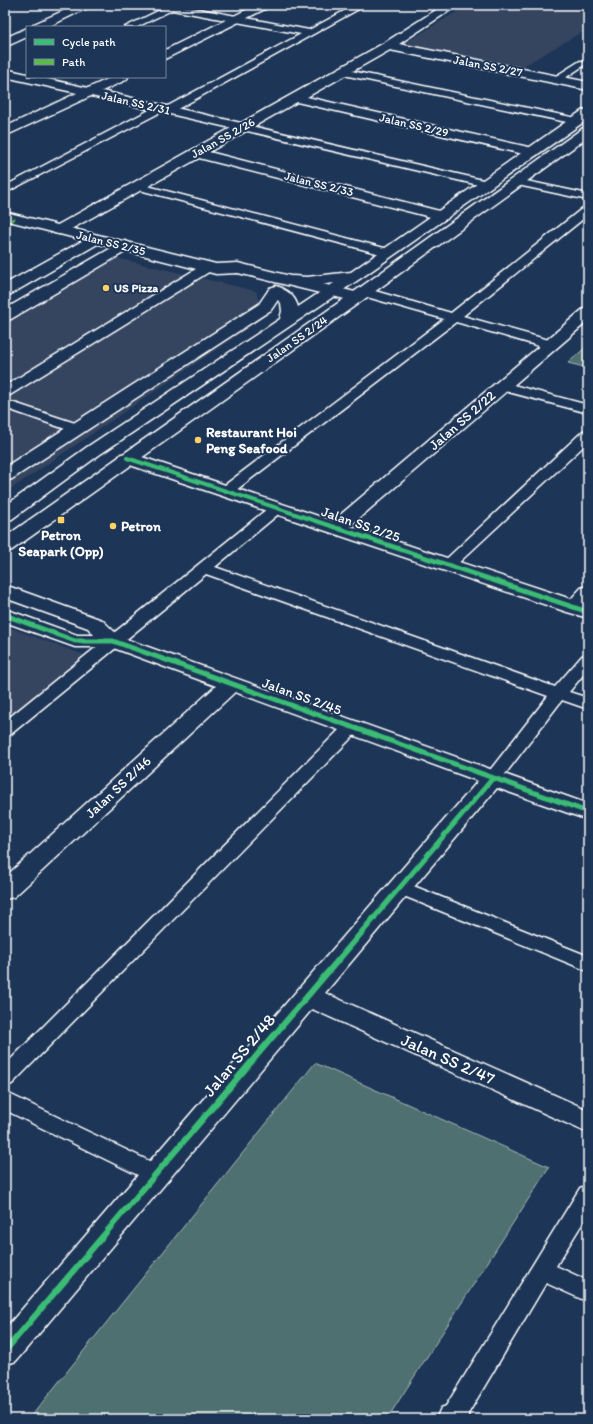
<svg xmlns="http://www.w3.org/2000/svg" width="593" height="1424" font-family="Itim,sans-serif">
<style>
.built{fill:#344461}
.green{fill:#506f6f;stroke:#a8b7b7}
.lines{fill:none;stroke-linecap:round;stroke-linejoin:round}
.service-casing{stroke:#fff;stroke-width:3}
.minor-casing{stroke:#fff;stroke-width:3}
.tertiary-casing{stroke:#fff;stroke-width:3}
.secondary-casing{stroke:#fff;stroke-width:3}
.service{fill:#1d3557;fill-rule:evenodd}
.minor{fill:#1d3557;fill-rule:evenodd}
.tertiary{fill:#1d3557;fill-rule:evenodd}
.secondary{fill:#1d3557;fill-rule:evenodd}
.quiet-far1{stroke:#5cbc4b;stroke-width:2.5;stroke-dasharray:4.5 2.5;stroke-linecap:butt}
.quiet{stroke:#5cbc4b;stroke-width:3;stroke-dasharray:6 3;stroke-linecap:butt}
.cycleway-far2-casing{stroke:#1d3557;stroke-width:6}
.cycleway-far1-casing{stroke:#1d3557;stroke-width:8}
.cycleway-casing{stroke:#1d3557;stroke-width:9}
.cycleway-far2{stroke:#3abd76;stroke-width:4}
.cycleway-far1{stroke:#3abd76;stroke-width:5}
.cycleway{stroke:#3abd76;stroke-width:6}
.poi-dot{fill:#ffd166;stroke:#1d3557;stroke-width:1.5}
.labels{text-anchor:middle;stroke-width:4;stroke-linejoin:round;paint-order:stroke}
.far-street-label{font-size:12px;fill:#fff;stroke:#1d3557}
.far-poi-label{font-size:12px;font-weight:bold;fill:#fff;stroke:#1d3557;text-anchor:start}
.street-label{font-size:14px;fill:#fff;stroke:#1d3557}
.poi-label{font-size:14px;font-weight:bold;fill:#fff;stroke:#1d3557;text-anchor:start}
.near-street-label{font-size:17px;fill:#fff;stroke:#1d3557}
</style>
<rect width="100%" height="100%" fill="#1d3557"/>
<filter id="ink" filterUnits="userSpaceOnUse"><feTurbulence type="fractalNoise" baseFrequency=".025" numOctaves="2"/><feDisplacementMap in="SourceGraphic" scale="8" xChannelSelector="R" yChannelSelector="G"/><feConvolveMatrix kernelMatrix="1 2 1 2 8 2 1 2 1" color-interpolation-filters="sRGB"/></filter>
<g filter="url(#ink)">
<!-- built -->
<path class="built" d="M 468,5 L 588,5 L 588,33 L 580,33 L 520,68 L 403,44 Z
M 100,254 L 256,291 L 264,317 L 5,493 L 5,308 Z
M 5,626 L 84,655 L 5,720 Z"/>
<!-- green -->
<path class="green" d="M 588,345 L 588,368 L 568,363 Z
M 315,1063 L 549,1167 L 387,1419 L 29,1419 Z"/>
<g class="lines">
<defs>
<path id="service" d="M 153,5 L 178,5 L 309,30 L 355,5 L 366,5 L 172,112 L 168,113 L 163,111 L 5,193 L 5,186 L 157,106 L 161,105 L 166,107 L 301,34 L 172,10 L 137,27 L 125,27 L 162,9 L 154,7 Z
M 580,61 L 583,62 L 585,64 L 583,66 L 559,82 L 553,82 L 551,80 L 553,78 Z
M 342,69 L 576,118 L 581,121 L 576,124 L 339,74 L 337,72 L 339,70 Z
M 243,124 L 487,181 L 492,184 L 487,187 L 239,129 L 238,127 Z
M 517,179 L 588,194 L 588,200 L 513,184 L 512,182 L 513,180 Z
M 136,183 L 392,250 L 394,252 L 392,254 L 388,256 L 132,188 L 131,186 Z
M 588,206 L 588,215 L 463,316 L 556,342 L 557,345 L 556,348 L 546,348 L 456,322 L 231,494 L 226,495 L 221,494 L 219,491 L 221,488 L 444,319 L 360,295 L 358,292 L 360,289 L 368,289 L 451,313 L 584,207 Z
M 208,263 L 212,264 L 214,267 L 212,270 L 10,395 L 5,396 L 5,386 L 204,264 Z
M 502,382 L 588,405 L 588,413 L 497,389 L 495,386 L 497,383 Z
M 5,400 L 81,425 L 83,428 L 81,431 L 76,432 L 71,431 L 5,408 Z
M 588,430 L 588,442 L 452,569 L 447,571 L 442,569 L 439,566 L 442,563 L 583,431 Z
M 277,504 L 282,505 L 284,508 L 282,511 L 215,567 L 555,687 L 582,656 L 588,654 L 588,669 L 569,692 L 588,698 L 588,709 L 562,700 L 499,782 L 493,784 L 487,782 L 484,778 L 487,774 L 548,696 L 206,574 L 11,734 L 5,735 L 5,721 L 272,505 Z
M 352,722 L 358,723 L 361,727 L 358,731 L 12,1084 L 5,1086 L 5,1065 L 346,723 Z
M 401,881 L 588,956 L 588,971 L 394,892 L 391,887 L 394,882 Z
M 5,1092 L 164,1168 L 167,1174 L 164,1180 L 156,1183 L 148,1180 L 5,1110 Z
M 588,1185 L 588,1214 L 556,1266 L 588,1281 L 588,1302 L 546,1283 L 465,1419 L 438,1419 L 580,1188 Z"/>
<path id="minor" d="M 76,5 L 91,5 L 89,7 L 48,27 L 32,27 L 34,24 Z
M 256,5 L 271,5 L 269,7 L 165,59 L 165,50 Z
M 444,5 L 458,5 L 399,44 L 588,82 L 588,90 L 390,50 L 307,97 L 537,149 L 539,152 L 537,155 L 532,156 L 297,102 L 209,152 L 447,213 L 449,216 L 447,219 L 442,220 L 199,158 L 64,233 L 59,234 L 54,233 L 52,230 L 54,227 L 231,128 L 91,96 L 5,136 L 5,127 L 77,93 L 5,77 L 5,69 L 27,74 L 27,77 L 39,77 L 88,88 L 112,77 L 128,77 L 126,80 L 102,91 L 241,123 L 384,43 Z
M 27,28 L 27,37 L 5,47 L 5,38 Z
M 96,235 L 101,236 L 103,239 L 101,242 L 11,294 L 5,296 L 5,284 L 91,236 Z
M 125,241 L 130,243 L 133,246 L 130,249 L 11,319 L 5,321 L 5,309 L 120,243 Z
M 276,286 L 282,288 L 284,291 L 271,310 L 12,479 L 5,481 L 5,467 L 259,304 L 270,288 Z
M 588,308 L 588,321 L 350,526 L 571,599 L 581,588 L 588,586 L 588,618 L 567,612 L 121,462 L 118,458 L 121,454 L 127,453 L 133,454 L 333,521 L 582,310 Z
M 5,585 L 102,620 L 120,637 L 588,804 L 588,820 L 497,788 L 325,993 L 588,1110 L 588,1133 L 312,1009 L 16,1361 L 5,1365 L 5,1329 L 478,781 L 235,692 L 14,897 L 5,899 L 5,877 L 216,686 L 111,647 L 75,647 L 5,622 L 5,609 L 77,635 L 94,635 L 88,628 L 5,598 Z
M 452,1404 L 465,1409 L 470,1419 L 436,1419 L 441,1408 Z"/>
<path id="tertiary" d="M 5,212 L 216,264 L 238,263 L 363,294 L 365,297 L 363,300 L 357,302 L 238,273 L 216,274 L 5,220 Z"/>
<path id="secondary" d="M 588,109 L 588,119 L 364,276 L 99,455 L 12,519 L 5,521 L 5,506 L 87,447 L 280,319 L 282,311 L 281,303 L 268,291 L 270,288 C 283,285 295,295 298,307 L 334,283 C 318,285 303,288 287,284 L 285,281 L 287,278 L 293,276 L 307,277 L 351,272 L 583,110 Z
M 588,127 L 588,137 L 370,295 L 12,550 L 5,552 L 5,537 L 358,289 L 583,128 Z"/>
</defs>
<!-- service casing -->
<use href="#service" class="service-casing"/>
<!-- minor casing -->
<use href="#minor" class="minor-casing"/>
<!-- tertiary casing -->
<use href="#tertiary" class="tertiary-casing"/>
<!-- secondary casing -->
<use href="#secondary" class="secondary-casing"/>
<!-- service -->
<use href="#service" class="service"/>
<!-- minor -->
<use href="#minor" class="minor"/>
<!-- tertiary -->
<use href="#tertiary" class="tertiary"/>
<!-- secondary -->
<use href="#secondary" class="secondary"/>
<!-- quiet-far1 -->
<path class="quiet-far1" d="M 5,224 L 15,218"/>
<!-- quiet -->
<path class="quiet" d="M 588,359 L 583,364 L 588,365"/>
<defs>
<path id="cycleway-far2" d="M 127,458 L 343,530"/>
<path id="cycleway-far1" d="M 340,529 L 588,612
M 5,615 L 75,641 L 113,641 L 588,812
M 373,919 L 493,778"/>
<path id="cycleway" d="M 5,1351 L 374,918"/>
</defs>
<!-- cycleway-far2 casing -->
<use href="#cycleway-far2" class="cycleway-far2-casing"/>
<!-- cycleway-far1 casing -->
<use href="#cycleway-far1" class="cycleway-far1-casing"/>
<!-- cycleway casing -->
<use href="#cycleway" class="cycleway-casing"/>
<!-- cycleway-far2 -->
<use href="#cycleway-far2" class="cycleway-far2"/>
<!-- cycleway-far1 -->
<use href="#cycleway-far1" class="cycleway-far1"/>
<!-- cycleway -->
<use href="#cycleway" class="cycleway"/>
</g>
</g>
<!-- markers -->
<g class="poi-dot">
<circle cx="106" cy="288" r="4"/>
<circle cx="198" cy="440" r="4"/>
<rect x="57" y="516" width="8" height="8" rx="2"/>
<circle cx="113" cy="526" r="4"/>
</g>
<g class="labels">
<!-- far-street labels -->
<g class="far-street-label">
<text transform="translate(488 66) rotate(11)" y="4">Jalan SS 2/27</text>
<text transform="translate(136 103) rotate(13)" y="4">Jalan SS 2/31</text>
<text transform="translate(414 125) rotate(13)" y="4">Jalan SS 2/29</text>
<text transform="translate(223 138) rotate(-29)" y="4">Jalan SS 2/26</text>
<text transform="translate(319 184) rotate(14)" y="4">Jalan SS 2/33</text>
<text transform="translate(111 243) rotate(14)" y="4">Jalan SS 2/35</text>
<text transform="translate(297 339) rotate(-35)" y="4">Jalan SS 2/24</text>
</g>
<!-- far-poi labels -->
<g class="far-poi-label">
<text x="114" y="292">US Pizza</text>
</g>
<!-- street labels -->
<g class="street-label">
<text transform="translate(462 420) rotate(-41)" y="5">Jalan SS 2/22</text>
<text transform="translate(361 524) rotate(19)" y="5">Jalan SS 2/25</text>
<text transform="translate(302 696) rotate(20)" y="5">Jalan SS 2/45</text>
<text transform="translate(118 787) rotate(-43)" y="5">Jalan SS 2/46</text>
</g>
<!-- poi labels -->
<g class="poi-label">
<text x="206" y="437">Restaurant Hoi<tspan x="206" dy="16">Peng Seafood</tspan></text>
<text x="121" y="531">Petron</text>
<text x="61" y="540" text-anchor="middle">Petron<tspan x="61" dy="16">Seapark (Opp)</tspan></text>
</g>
<!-- near-street labels -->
<g class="near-street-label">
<text transform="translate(239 1055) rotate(-50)" y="6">Jalan SS 2/48</text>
<text transform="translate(448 1059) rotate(24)" y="6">Jalan SS 2/47</text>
</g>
</g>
<!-- margin -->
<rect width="593" height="1424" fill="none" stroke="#1d3557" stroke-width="20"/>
<rect x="10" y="10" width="573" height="1404" fill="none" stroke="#fff" stroke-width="1.5" filter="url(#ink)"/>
<!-- legend -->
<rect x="26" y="26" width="140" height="52" fill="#1d3557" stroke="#77869a"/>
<rect x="34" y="39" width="20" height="6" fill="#3abd76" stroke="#77869a"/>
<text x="62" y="46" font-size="12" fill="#ffffff">Cycle path</text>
<rect x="34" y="59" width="20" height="6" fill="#5cbc4b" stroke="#77869a"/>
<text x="62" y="66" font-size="12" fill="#ffffff">Path</text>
</svg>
